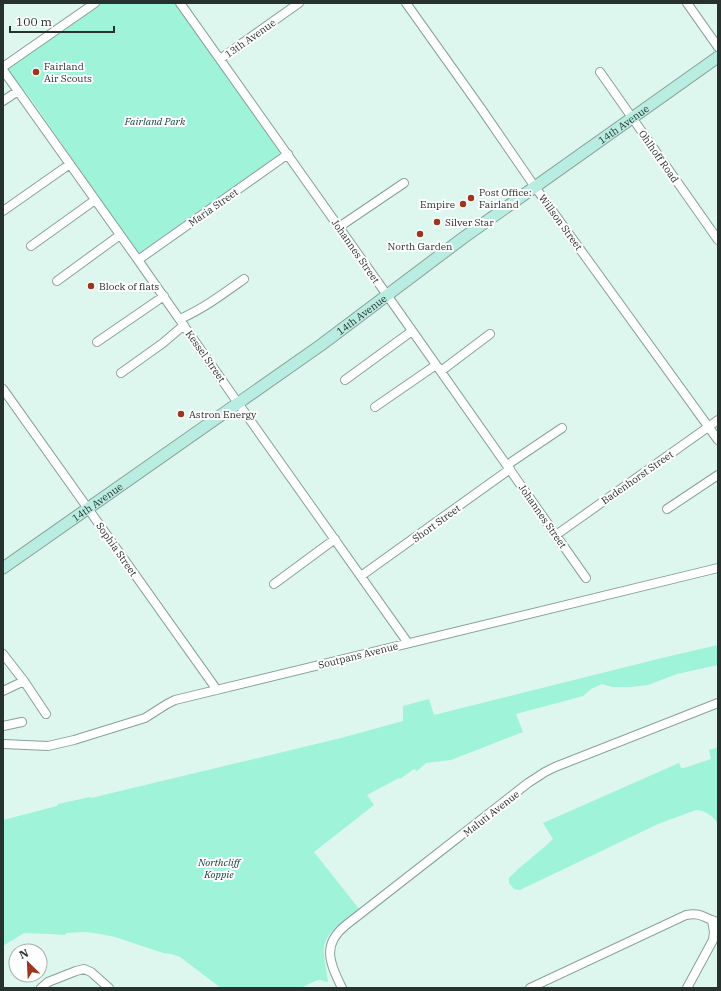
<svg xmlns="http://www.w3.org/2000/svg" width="721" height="991" font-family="'IBM Plex Serif',serif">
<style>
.green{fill:#9ef3d8}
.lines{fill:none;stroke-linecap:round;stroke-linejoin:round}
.minor-casing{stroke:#88a198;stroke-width:10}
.secondary-casing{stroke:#88a198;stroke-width:13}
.minor{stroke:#fff;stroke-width:8}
.secondary{stroke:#b9ede2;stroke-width:11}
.poi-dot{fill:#9e351e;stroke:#fff;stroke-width:1.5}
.labels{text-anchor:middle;stroke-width:4;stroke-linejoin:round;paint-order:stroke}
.street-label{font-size:10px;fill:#27312d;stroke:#fff}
.poi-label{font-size:10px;fill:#27312d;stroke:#fff;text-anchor:start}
.park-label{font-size:10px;font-style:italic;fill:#093a2e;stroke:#fff}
</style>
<rect width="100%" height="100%" fill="#ddf7ee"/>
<!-- green -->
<path class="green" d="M 98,3 L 181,3 L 287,153 L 140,257 L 33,102 L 5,66 Z
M 718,645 L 718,665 L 677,674 L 648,685 L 630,687 L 612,687 L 602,684 L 591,689 L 583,696 L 516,714 L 523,732 L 451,760 L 426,763 L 417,771 L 414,769 L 400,779 L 399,778 L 367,795 L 374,805 L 314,852 L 360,910 C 347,919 326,930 324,948 C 323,956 327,973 328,982 L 320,980 L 315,981 L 301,988 L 221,988 L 180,957 L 171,954 L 163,953 L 115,937 L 100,934 L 86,932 L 66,933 L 65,935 L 49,934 L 24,933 L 3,946 L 3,820 L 57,806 L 58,804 L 90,797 L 91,798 L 341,738 L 403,721 L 403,706 L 429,699 L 434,715 L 666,657 Z
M 718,747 L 718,824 C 713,816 707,811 696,810 L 658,824 L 520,890 L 514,889 L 509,883 L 509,878 C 522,864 539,853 553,839 L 543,823 L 679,763 L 681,768 L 684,768 L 711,759 L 709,750 Z"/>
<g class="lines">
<defs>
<path id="minor" d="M 180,3 L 387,295 L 586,578
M 406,3 L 480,107 L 535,187 L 718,440
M 687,3 L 718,47
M 220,59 L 299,3
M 3,67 L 95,3
M 3,70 L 138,260 L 238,403 L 408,643
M 600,72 L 718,240
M 3,101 L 18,91
M 3,211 L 70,164
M 339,227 L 404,183
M 31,246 L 95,200
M 138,260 L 288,154
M 57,281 L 120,235
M 180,319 C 203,309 223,294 244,279
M 97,342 L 164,296
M 441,371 L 490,334
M 121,373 L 163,343 L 184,325
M 345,380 L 412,331
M 3,389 L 217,690
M 375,407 L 436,365
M 507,465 L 562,428
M 667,509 L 718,475
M 556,535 L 718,420
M 361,576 L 510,469
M 274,584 L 335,539
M 3,654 L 24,681 L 46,714
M 3,691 L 24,681
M 3,726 L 22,722
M 3,744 L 48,746 L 74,740 L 145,718 L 167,704 L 175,700 L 718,568
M 41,988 L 48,982 L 76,971 L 84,969 L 91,972 L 109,988
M 342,988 C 330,963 321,945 346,925 L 528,783 L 545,772 L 555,767 L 718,703
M 530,988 L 686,915 C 703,912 704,919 718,922
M 687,988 L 713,940 L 714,932 L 712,920"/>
<g id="secondary">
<path id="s1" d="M 3,568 L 321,345 L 463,238 L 718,57"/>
</g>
</defs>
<!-- minor casing -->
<use href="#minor" class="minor-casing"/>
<!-- secondary casing -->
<use href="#secondary" class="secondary-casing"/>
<!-- minor -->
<use href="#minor" class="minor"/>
<!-- secondary -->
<use href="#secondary" class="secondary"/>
</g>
<!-- markers -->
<g class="poi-dot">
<circle cx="36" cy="72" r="4"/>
<circle cx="471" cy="198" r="4"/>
<circle cx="463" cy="204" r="4"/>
<circle cx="437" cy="222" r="4"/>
<circle cx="420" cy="234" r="4"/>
<circle cx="91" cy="286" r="4"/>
<circle cx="181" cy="414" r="4"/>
</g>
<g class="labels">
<!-- street labels -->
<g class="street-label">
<text transform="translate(250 38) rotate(-35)" y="4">13th Avenue</text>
<text dy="4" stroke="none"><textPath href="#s1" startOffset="763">14th Avenue</textPath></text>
<text transform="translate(659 156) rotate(55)" y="4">Ohlhoff Road</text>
<text transform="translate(213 207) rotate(-35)" y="4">Maria Street</text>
<text transform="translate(561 222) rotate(54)" y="4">Willson Street</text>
<text transform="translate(356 251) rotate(55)" y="4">Johannes Street</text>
<text dy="4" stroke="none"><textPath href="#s1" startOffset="439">14th Avenue</textPath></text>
<text transform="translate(206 356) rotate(55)" y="4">Kessel Street</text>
<text transform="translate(637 477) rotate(-35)" y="4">Badenhorst Street</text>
<text dy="4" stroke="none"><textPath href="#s1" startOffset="115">14th Avenue</textPath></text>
<text transform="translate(543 516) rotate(55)" y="4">Johannes Street</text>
<text transform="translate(436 523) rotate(-36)" y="4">Short Street</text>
<text transform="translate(117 549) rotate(55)" y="4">Sophia Street</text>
<text transform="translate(358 655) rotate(-14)" y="4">Soutpans Avenue</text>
<text transform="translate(491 813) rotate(-38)" y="4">Maluti Avenue</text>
</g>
<!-- poi labels -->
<g class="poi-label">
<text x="44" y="70">Fairland<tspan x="44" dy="12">Air Scouts</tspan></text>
<text x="479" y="196">Post Office:<tspan x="479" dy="12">Fairland</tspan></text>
<text x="455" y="208" text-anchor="end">Empire</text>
<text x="445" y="226">Silver Star</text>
<text x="420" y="250" text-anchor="middle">North Garden</text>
<text x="99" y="290">Block of flats</text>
<text x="189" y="418">Astron Energy</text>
</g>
<!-- park labels -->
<g class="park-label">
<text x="155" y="125">Fairland Park</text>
<text x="219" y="866">Northcliff<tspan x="219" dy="12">Koppie</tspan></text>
</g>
</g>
<!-- border -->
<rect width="721" height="991" fill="none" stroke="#27312d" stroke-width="8"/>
<!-- north arrow -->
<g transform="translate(28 963) rotate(336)"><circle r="19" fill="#ffffff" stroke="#a9adab"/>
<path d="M0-3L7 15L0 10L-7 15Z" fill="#9e351e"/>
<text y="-6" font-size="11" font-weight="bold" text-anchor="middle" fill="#27312d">N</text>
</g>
<!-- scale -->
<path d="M10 26v6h104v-6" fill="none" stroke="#27312d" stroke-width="2"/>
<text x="16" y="26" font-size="12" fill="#27312d" stroke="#ffffff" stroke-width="3" paint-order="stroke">100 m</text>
</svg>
